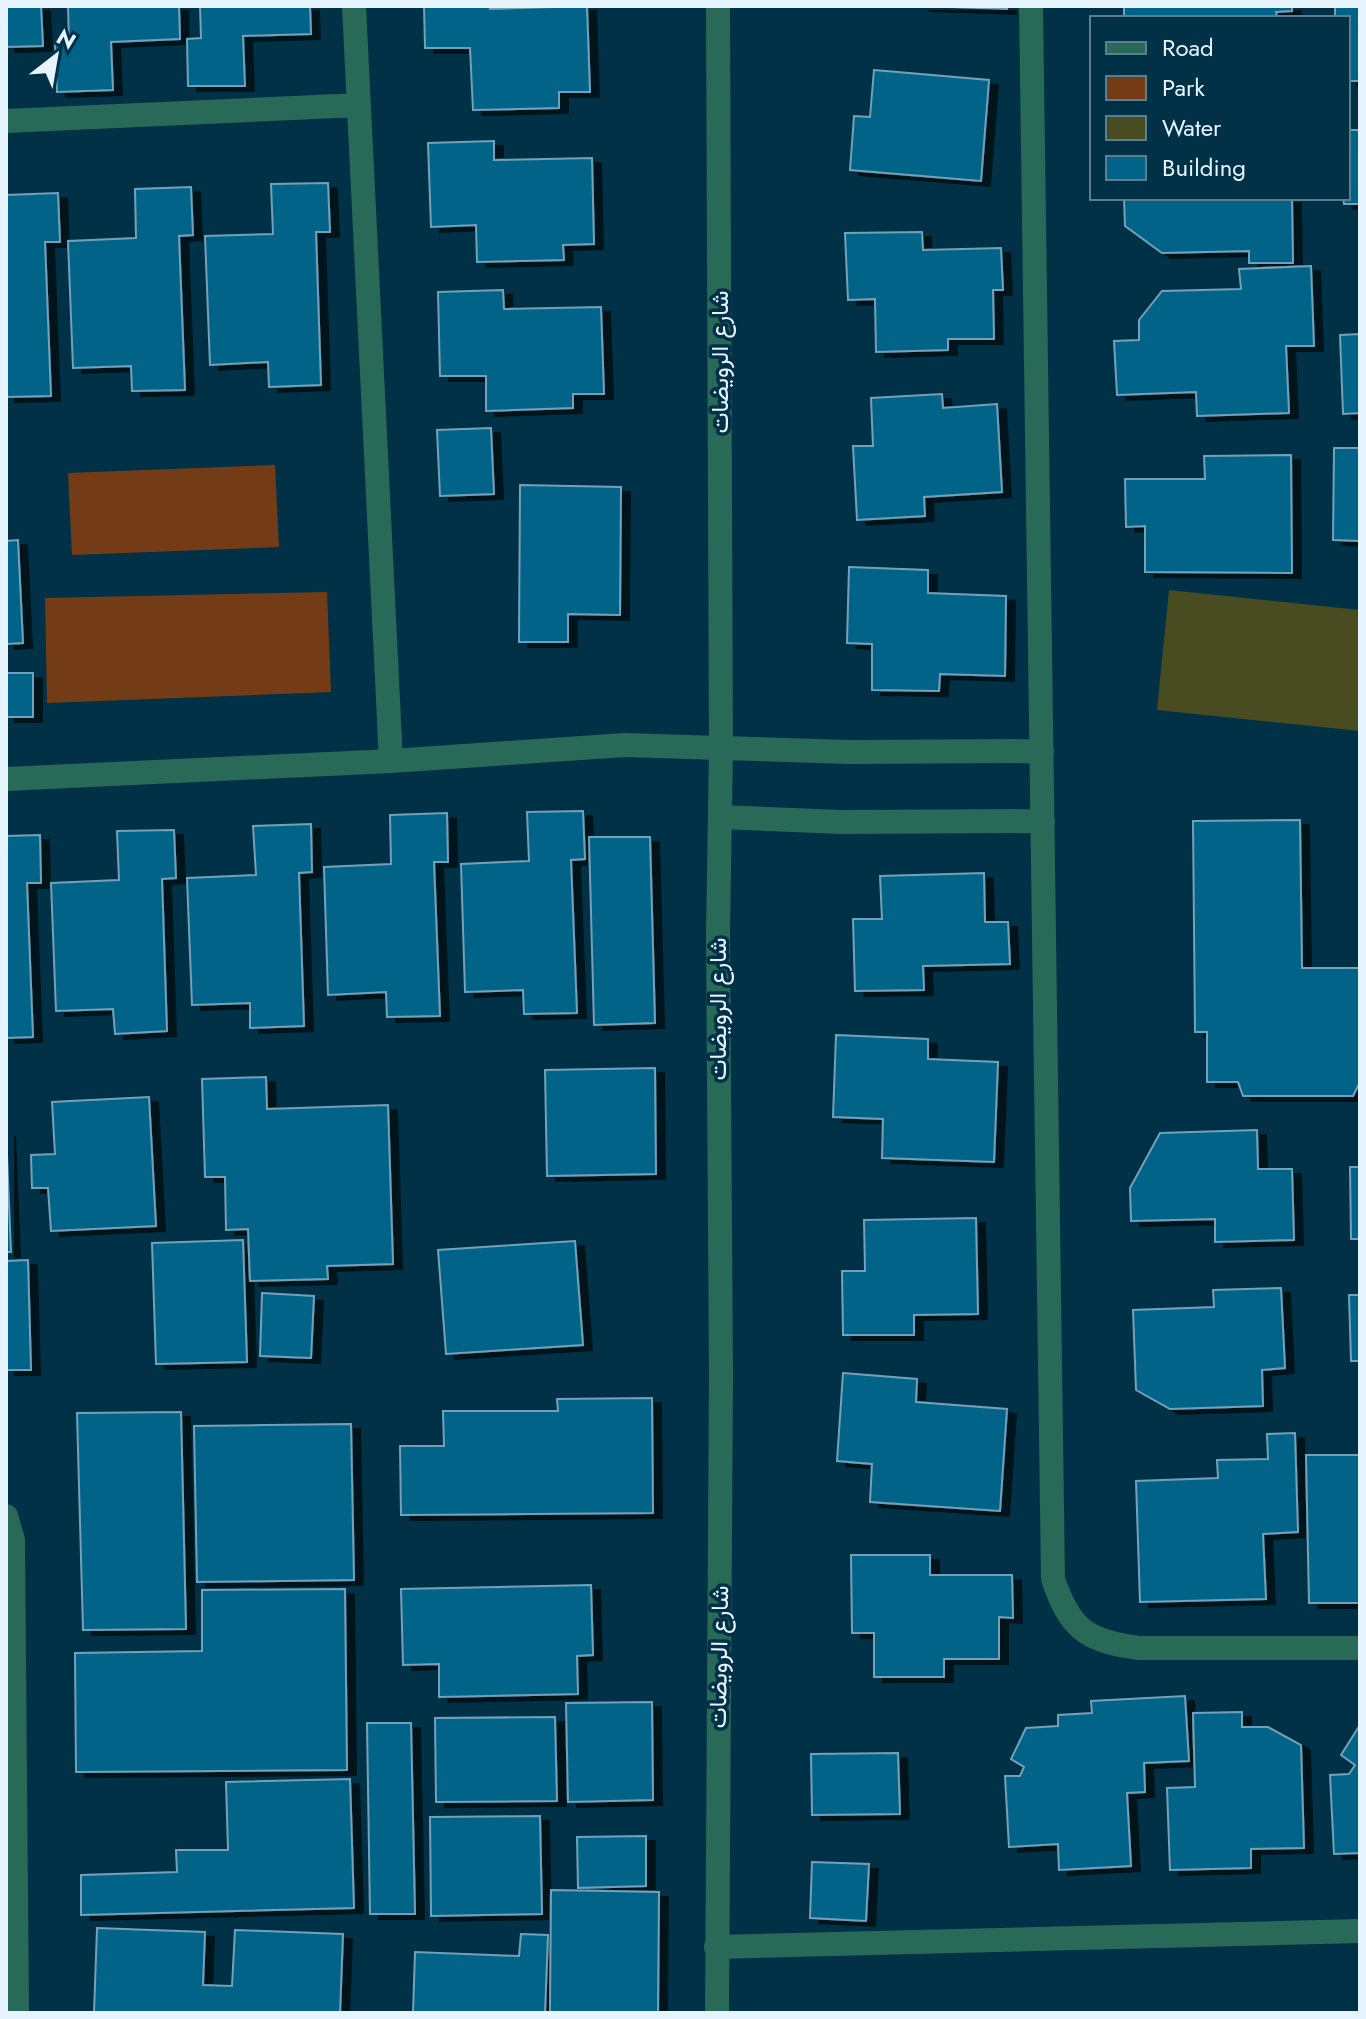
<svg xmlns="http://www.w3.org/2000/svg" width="1366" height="2019" font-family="Jost,Vazirmatn,sans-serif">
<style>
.green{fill:#733c16}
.water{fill:#494b20}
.building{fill:#006387;stroke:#73a1ba;stroke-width:2;filter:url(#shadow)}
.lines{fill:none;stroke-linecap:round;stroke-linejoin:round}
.lane{stroke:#296958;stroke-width:24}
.street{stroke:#296958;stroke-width:24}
.labels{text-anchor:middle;stroke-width:7;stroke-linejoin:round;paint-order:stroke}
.street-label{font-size:24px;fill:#e6f5fd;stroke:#003146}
</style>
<defs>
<filter id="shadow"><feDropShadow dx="9" dy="5" stdDeviation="0" flood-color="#0009"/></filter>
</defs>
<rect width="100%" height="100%" fill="#003146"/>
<!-- green -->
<path class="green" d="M 275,465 L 279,547 L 72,555 L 68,473 Z
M 327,592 L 331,692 L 47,703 L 45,598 Z"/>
<!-- water -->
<path class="water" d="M 1169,590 L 1360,610 L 1360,731 L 1157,710 Z"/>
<!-- building -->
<path class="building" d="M 6,6 L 41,6 L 43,46 L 6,47 Z
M 68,6 L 179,6 L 180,39 L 111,42 L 113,90 L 57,92 L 55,44 L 69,43 Z
M 200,6 L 310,6 L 311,34 L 243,36 L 245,86 L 188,86 L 187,39 L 201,38 Z
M 424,6 L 489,6 L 490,9 L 587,6 L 590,92 L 559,92 L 559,108 L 473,110 L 470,48 L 425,48 Z
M 920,6 L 1007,6 L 1007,9 Z
M 1124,6 L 1292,6 L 1292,11 L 1276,12 L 1277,18 L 1124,18 Z
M 1335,6 L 1360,6 L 1360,81 L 1348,81 L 1348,18 L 1335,18 Z
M 874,70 L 989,80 L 981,181 L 850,170 L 854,116 L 870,117 Z
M 1348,130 L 1360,130 L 1360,215 L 1360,204 L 1344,204 L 1343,198 L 1348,198 Z
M 494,141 L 494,160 L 592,158 L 594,244 L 563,245 L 564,260 L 477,262 L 476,225 L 431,227 L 428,143 Z
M 328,183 L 330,232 L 316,232 L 321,385 L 269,387 L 268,362 L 210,365 L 205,236 L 273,234 L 271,184 Z
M 191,187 L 193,235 L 179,236 L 185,390 L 132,391 L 131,366 L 73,368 L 68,241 L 136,238 L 135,189 Z
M 58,193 L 60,242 L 45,242 L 51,396 L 6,397 L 6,195 Z
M 1124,198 L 1292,198 L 1293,263 L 1249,263 L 1249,251 L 1162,253 L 1125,226 Z
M 922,232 L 923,250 L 1001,248 L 1003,290 L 993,290 L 994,339 L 948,339 L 948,350 L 876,352 L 875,299 L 848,300 L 845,233 Z
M 1311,266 L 1314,346 L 1286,346 L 1289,413 L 1197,416 L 1196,392 L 1117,395 L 1114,341 L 1139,340 L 1139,320 L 1162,291 L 1241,289 L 1239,269 Z
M 503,290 L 504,309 L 601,307 L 604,394 L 573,394 L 573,408 L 486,411 L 486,376 L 440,376 L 438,292 Z
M 1360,334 L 1360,413 L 1343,414 L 1340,335 Z
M 942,394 L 943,408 L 997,404 L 1002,492 L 924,497 L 925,516 L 857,520 L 853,446 L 873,446 L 871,398 Z
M 491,428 L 494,494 L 440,496 L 437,430 Z
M 1334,448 L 1360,448 L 1360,554 L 1360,541 L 1333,540 Z
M 1291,455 L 1292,573 L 1145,572 L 1145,526 L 1126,527 L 1125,479 L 1205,479 L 1204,456 Z
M 520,485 L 621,487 L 620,615 L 568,614 L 568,642 L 519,642 Z
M 18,540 L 23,643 L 6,644 L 6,541 Z
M 849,567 L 928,570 L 928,593 L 1006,596 L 1005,676 L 940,674 L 939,691 L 872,690 L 872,644 L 847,643 Z
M 6,673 L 33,673 L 33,717 L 6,717 Z
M 583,811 L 585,859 L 571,860 L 577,1013 L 524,1014 L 523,990 L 465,992 L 461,864 L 529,861 L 527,812 Z
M 447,813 L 448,862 L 434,862 L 440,1016 L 387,1017 L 386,992 L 328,995 L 324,867 L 391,864 L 390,815 Z
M 1300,820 L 1302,968 L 1360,968 L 1360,1082 L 1353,1096 L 1243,1096 L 1238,1082 L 1207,1082 L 1207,1032 L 1195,1032 L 1193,821 Z
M 311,824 L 312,872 L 299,873 L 304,1026 L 250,1028 L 250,1003 L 192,1005 L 187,878 L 256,875 L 253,826 Z
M 174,830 L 176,878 L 162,879 L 167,1031 L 115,1034 L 113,1009 L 56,1011 L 51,883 L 119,880 L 117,831 Z
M 40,835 L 41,883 L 27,883 L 33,1037 L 6,1038 L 6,836 Z
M 589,837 L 650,837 L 655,1023 L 594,1025 Z
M 984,873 L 985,922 L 1008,922 L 1010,964 L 923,966 L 924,990 L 855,991 L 853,919 L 882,919 L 880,876 Z
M 836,1035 L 928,1039 L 928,1059 L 998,1062 L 994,1162 L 882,1158 L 883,1119 L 833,1117 Z
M 655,1068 L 656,1174 L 547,1176 L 545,1070 Z
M 266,1077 L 267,1109 L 388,1105 L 393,1264 L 327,1266 L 328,1279 L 250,1281 L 248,1229 L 226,1230 L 225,1177 L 205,1177 L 202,1079 Z
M 149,1097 L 156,1226 L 51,1231 L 48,1188 L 32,1188 L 31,1155 L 55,1154 L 52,1102 Z
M 1257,1130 L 1258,1169 L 1292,1169 L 1294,1240 L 1215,1242 L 1215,1219 L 1131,1221 L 1130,1188 L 1160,1133 Z
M 6,1131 L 11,1252 L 6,1252 Z
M 1350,1167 L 1360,1167 L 1360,1239 L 1351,1239 Z
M 976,1218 L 978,1314 L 914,1315 L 914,1335 L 843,1335 L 842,1271 L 865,1271 L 864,1220 Z
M 243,1240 L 247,1362 L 156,1364 L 152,1243 Z
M 575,1241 L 583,1345 L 446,1354 L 438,1250 Z
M 28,1260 L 31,1370 L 6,1370 L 6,1261 Z
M 1281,1288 L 1285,1368 L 1262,1370 L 1263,1406 L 1170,1409 L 1136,1390 L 1133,1310 L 1214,1307 L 1213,1290 Z
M 262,1293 L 314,1296 L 311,1358 L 260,1356 Z
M 1349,1295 L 1360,1295 L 1360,1361 L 1351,1361 Z
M 843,1373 L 917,1379 L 916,1402 L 1007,1409 L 1000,1511 L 870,1502 L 872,1464 L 837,1461 Z
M 652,1398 L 653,1513 L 401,1515 L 400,1446 L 444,1446 L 443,1411 L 558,1411 L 557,1399 Z
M 181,1412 L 186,1629 L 83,1630 L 77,1413 Z
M 351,1424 L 354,1580 L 197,1582 L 194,1426 Z
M 1295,1433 L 1298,1532 L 1263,1534 L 1266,1599 L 1140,1602 L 1136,1481 L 1218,1478 L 1217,1460 L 1268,1459 L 1267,1434 Z
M 1306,1455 L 1360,1455 L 1360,1603 L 1309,1603 Z
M 851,1555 L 930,1555 L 930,1575 L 1012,1575 L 1013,1618 L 999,1617 L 999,1659 L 944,1659 L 944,1677 L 874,1677 L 874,1633 L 852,1633 Z
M 591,1585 L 593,1655 L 577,1656 L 578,1694 L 439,1697 L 439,1664 L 403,1665 L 401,1589 Z
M 345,1589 L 347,1770 L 76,1772 L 75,1653 L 202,1651 L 202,1590 Z
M 1185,1696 L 1189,1761 L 1144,1763 L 1145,1792 L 1127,1793 L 1131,1866 L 1059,1870 L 1058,1844 L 1009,1847 L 1005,1776 L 1020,1776 L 1024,1767 L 1011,1759 L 1026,1728 L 1058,1726 L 1058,1715 L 1092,1713 L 1091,1701 Z
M 652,1702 L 653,1800 L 568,1802 L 566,1703 Z
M 1242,1712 L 1242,1727 L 1268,1727 L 1301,1745 L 1304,1848 L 1251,1849 L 1251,1868 L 1170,1870 L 1167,1788 L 1195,1787 L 1193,1713 Z
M 555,1717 L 557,1801 L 436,1802 L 435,1718 Z
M 367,1723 L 411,1723 L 415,1914 L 370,1914 Z
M 1358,1728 L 1360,1728 L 1360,1853 L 1334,1854 L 1330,1775 L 1349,1774 L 1355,1765 L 1341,1755 Z
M 898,1753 L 900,1814 L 812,1815 L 811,1754 Z
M 350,1779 L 354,1908 L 81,1915 L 81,1875 L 177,1872 L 176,1850 L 228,1850 L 226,1782 Z
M 540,1816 L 542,1914 L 431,1916 L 430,1817 Z
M 646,1836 L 646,1886 L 578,1888 L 577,1837 Z
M 812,1862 L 869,1864 L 866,1921 L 810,1918 Z
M 551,1890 L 659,1892 L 658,2013 L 550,2013 Z
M 97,1928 L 205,1932 L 203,1985 L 232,1986 L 235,1930 L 343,1934 L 340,2013 L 94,2013 Z
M 521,1934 L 548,1935 L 545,2013 L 413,2013 L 415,1952 L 519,1956 Z"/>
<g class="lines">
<!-- lane -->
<path class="lane" d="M 354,6 L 391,761
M 6,121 L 359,105
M 6,779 L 391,761 L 625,745 L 721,748"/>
<!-- street -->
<path class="street" d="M 1031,6 L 1053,1579 C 1070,1629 1086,1641 1139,1648 L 1360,1648
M 721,748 L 849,752 L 1042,751
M 720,817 L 841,822 L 1043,821
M 6,1516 L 13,1540 L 17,2013
M 716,1947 L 1360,1931
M 717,2013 L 721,1375 L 718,934 L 721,748 L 718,6"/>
</g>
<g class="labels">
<!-- street labels -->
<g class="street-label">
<text transform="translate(720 362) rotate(-90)" y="8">شارع الرويضات</text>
<text transform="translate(718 1009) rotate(-90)" y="8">شارع الرويضات</text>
<text transform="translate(719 1657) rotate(-89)" y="8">شارع الرويضات</text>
</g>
</g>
<!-- border -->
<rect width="1366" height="2019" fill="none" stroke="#e6f5fd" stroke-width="16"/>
<!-- legend -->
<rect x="1090" y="16" width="260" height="184" fill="#003146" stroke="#5c7f8f" stroke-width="2"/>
<rect x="1106" y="42" width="40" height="12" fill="#296958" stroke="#5c7f8f" stroke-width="2"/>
<text x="1162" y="56" font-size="24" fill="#e6f5fd">Road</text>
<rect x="1106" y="76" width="40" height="24" fill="#733c16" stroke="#5c7f8f" stroke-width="2"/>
<text x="1162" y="96" font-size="24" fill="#e6f5fd">Park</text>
<rect x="1106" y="116" width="40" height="24" fill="#494b20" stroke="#5c7f8f" stroke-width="2"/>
<text x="1162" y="136" font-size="24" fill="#e6f5fd">Water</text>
<rect x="1106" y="156" width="40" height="24" fill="#006387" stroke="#5c7f8f" stroke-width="2"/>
<text x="1162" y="176" font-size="24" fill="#e6f5fd">Building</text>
<!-- north arrow -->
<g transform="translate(56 56) rotate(31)" stroke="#003146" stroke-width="6" paint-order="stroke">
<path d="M0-6L14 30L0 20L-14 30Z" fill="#e6f5fd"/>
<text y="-12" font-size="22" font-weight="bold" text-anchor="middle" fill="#e6f5fd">N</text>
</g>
</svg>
